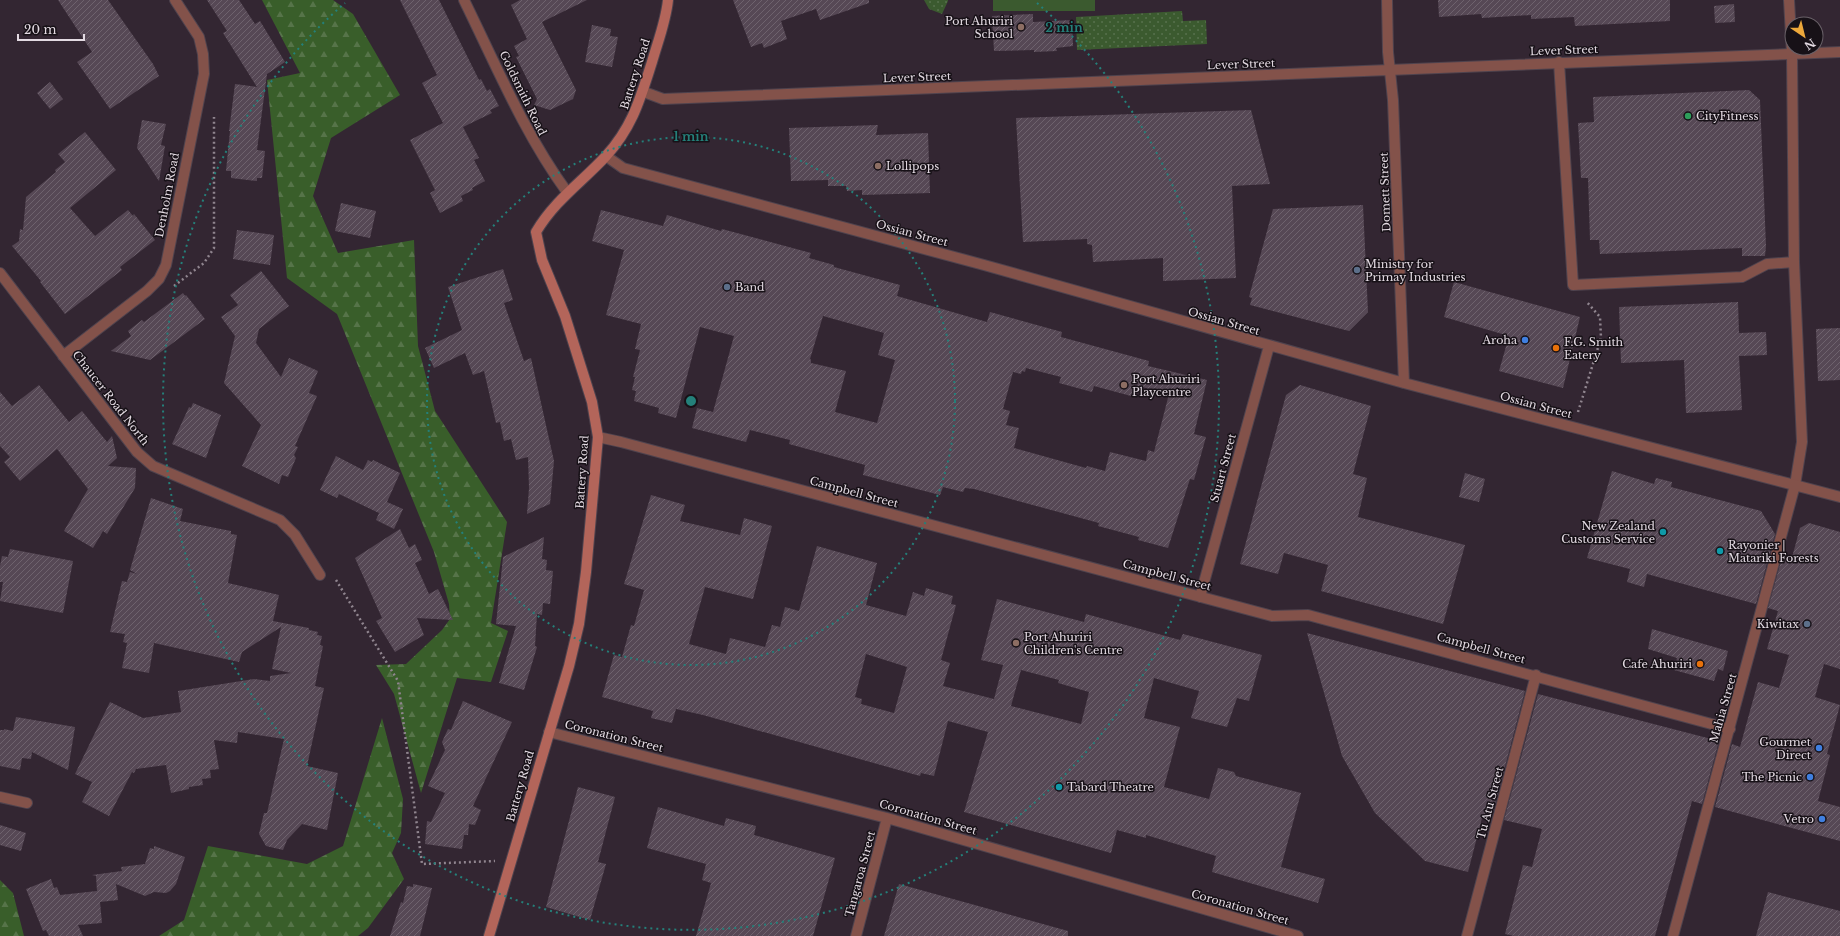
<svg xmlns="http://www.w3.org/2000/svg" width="1840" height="936" font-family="'Libre Baskerville',serif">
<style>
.grass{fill:url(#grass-dots)}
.forest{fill:url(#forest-firs)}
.pitch{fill:#3b5a2f}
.building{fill:url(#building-hatch);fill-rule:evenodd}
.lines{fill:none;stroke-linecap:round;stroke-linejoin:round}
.lane-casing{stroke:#4f434e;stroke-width:12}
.street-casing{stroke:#4f434e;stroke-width:12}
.secondary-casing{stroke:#4f434e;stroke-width:12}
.path{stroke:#90858f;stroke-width:2.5;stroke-dasharray:2 3;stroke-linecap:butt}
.lane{stroke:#83524a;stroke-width:10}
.street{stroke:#83524a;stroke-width:10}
.secondary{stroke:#b3655a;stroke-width:10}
.ring{fill:none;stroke:#24807a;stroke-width:2;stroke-dasharray:2 4}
.education-dot{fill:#8d6e63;stroke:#171117;stroke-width:1.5}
.leisure-dot{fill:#2e9e5b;stroke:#171117;stroke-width:1.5}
.service-dot{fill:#5c6f8a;stroke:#171117;stroke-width:1.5}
.shop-dot{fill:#3f7fe0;stroke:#171117;stroke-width:1.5}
.food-dot{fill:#e8710a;stroke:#171117;stroke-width:1.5}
.culture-dot{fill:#0f9aa8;stroke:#171117;stroke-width:1.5}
.labels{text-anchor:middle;stroke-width:3;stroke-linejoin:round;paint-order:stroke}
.poi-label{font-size:11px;fill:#e3dae2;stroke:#171117;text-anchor:start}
.street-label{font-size:11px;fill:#e3dae2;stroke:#171117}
.centre{fill:#24807a;stroke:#171117;stroke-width:2}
.ring-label{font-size:12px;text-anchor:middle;font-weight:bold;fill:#24807a;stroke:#171117;stroke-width:3;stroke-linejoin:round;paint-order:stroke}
</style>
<defs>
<pattern id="grass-dots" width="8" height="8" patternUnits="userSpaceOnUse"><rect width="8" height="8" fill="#3b5a2f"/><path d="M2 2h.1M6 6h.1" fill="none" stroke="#57714d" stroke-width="1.8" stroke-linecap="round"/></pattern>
<pattern id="forest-firs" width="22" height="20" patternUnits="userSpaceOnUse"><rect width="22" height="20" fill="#395e2a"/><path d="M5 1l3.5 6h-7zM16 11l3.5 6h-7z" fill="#567449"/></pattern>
<pattern id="building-hatch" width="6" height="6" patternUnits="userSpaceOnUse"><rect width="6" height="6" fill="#564855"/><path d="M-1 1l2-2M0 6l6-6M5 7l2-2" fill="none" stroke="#6e626d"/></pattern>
</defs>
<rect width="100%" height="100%" fill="#332632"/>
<!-- grass -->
<path class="grass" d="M 924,0 L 948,0 L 948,1 L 942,14 L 929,9 Z
M 1182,11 L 1183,21 L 1206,20 L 1207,44 L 1077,50 L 1076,17 Z"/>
<!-- forest -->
<path class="forest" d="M 262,0 L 333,0 L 353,14 L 400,95 L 331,138 L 313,196 L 338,253 L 414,240 L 418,346 L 435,411 L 507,522 L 491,623 L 508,631 L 491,682 L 457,678 L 421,793 L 394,694 L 376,665 L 406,664 L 442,630 L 450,619 L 449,604 L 434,552 L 337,314 L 287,278 L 267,80 L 300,73 Z
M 382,718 L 403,799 L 401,833 L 392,853 L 404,879 L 368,928 L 358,936 L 159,936 L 184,920 L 208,846 L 307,864 L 343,846 Z
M 0,880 L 13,893 L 24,936 L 0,936 Z"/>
<!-- pitch -->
<path class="pitch" d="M 993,0 L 1095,0 L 1095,11 L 993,11 Z"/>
<!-- building -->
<path class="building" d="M 58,0 L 108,0 L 153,64 L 159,76 L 110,109 L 77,62 L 92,52 Z
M 207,0 L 239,0 L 255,24 L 260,21 L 285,62 L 267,74 L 257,150 L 265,151 L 262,178 L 257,178 L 257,181 L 231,178 L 231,171 L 226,171 L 230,131 L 229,131 L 235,84 L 257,87 L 223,33 L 227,31 Z
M 400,0 L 439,0 L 479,80 L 481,79 L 487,91 L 490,89 L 499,106 L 490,110 L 492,113 L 463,127 L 479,158 L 474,160 L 485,181 L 472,188 L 473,190 L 461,196 L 463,201 L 440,213 L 430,193 L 435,190 L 410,140 L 443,123 L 422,83 L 437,75 Z
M 520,0 L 587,0 L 542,22 L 576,90 L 573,99 L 550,110 L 534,105 L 537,99 L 516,57 L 519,56 L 514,46 L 527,39 L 511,5 Z
M 733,0 L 869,0 L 869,3 L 820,20 L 816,9 L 781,21 L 787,39 L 764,48 L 762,43 L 751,47 Z
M 1438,0 L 1670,0 L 1670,21 L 1575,26 L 1574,17 L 1531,19 L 1531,15 L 1482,18 L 1481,14 L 1439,17 Z
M 1734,4 L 1735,22 L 1715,23 L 1714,6 Z
M 1033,14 L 1033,22 L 1072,20 L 1073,46 L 1056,48 L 1057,51 L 1034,52 L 1034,50 L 994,51 L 992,16 Z
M 592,25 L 611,29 L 610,36 L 618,37 L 612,67 L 585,62 Z
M 50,82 L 63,99 L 50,109 L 37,93 Z
M 1749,90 L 1760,100 L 1766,246 L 1765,256 L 1742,256 L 1742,248 L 1600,254 L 1599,240 L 1590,240 L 1588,178 L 1581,178 L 1578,123 L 1594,122 L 1593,97 Z
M 1251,110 L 1270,184 L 1232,186 L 1236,278 L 1163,281 L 1163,258 L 1093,262 L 1092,245 L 1087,244 L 1087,239 L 1023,242 L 1016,118 Z
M 142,120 L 166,124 L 161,145 L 165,146 L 159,181 L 137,148 Z
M 878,125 L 876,135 L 928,133 L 930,193 L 862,195 L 862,190 L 847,191 L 846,186 L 828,186 L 828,180 L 791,181 L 789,128 Z
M 85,132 L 116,170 L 70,208 L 95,236 L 128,210 L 133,216 L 134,214 L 155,240 L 120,267 L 122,270 L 65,314 L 40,282 L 41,281 L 12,246 L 19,241 L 20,229 L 23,230 L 26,197 L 56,172 L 55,170 L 65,162 L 58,154 Z
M 341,203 L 376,211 L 370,238 L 335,231 Z
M 1363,205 L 1368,312 L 1349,331 L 1250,305 L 1252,298 L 1249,297 L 1273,209 Z
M 601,210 L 663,226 L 667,215 L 721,231 L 722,229 L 811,253 L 809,258 L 834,265 L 834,267 L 900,285 L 897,296 L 987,322 L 990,312 L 1062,332 L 1061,337 L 1149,361 L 1148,366 L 1207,380 L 1194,434 L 1206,437 L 1194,480 L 1190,479 L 1168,548 L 1138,540 L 1139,537 L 1098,526 L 1099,523 L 974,489 L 965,488 L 963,492 L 943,487 L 940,495 L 863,475 L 865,465 L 789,444 L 790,440 L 750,430 L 746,442 L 692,428 L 697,408 L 713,412 L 734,336 L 700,327 L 676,418 L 658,413 L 659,408 L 634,401 L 636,391 L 632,390 L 635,377 L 633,377 L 640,350 L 635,349 L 641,324 L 606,315 L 624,250 L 592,241 ZM 823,316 L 884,333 L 878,355 L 895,360 L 877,423 L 835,412 L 846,371 L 811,363 L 811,360 L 810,359 ZM 1026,368 L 1061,377 L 1059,383 L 1092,392 L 1094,386 L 1131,396 L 1134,385 L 1169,394 L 1154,452 L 1148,450 L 1146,461 L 1110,452 L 1105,471 L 1087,466 L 1086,468 L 1014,448 L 1019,428 L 1006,425 L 1010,411 L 1003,409 L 1013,372 L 1021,374 L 1022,371 L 1025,372 Z
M 237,230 L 274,235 L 270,265 L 233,259 Z
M 503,269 L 513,300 L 504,303 L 524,361 L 531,358 L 554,461 L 550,504 L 527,514 L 529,488 L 528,457 L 516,460 L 511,439 L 504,441 L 500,422 L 496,423 L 484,371 L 473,375 L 465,353 L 434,368 L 425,348 L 462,330 L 448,287 Z
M 261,271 L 289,306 L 259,329 L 256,343 L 281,377 L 289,358 L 318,371 L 309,393 L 317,396 L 295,446 L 298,447 L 294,455 L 296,458 L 288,477 L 282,475 L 279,484 L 242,466 L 261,425 L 224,383 L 235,336 L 221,317 L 238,305 L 230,295 Z
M 1454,282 L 1580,317 L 1563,388 L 1499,371 L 1509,336 L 1444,317 Z
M 183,293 L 185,296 L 186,295 L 205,319 L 150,360 L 111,351 L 131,336 L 128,331 L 142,320 L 144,322 Z
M 1738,302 L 1739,333 L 1766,332 L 1767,355 L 1739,356 L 1742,410 L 1686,413 L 1684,360 L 1621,363 L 1619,307 Z
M 1840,328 L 1840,380 L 1818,381 L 1816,329 Z
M 39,385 L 69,422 L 82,411 L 107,442 L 112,436 L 117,458 L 108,466 L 136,468 L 135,488 L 107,534 L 103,531 L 93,548 L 64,531 L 88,489 L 57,449 L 20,481 L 4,462 L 10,457 L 0,446 L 0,392 L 12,406 Z
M 1300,385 L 1371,406 L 1353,474 L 1367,478 L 1358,517 L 1465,545 L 1443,624 L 1321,591 L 1328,565 L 1284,553 L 1278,574 L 1240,564 L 1286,395 Z
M 193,403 L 221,415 L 206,458 L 172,444 L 189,407 L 191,408 Z
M 336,456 L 363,470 L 368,460 L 372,462 L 373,460 L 400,473 L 387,502 L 403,509 L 394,529 L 376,520 L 379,513 L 339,494 L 337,498 L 320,490 Z
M 1612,471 L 1654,484 L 1656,478 L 1672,482 L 1671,487 L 1761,511 L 1775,534 L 1756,604 L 1647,574 L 1644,587 L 1627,582 L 1630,569 L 1587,558 Z
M 1465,473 L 1485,479 L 1479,502 L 1459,497 Z
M 651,495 L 685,505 L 680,521 L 740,535 L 744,518 L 772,526 L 753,599 L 705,587 L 689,644 L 726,654 L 730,638 L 765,647 L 772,625 L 780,627 L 785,607 L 799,611 L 817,546 L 877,563 L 866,605 L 906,616 L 913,592 L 924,596 L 926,588 L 953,596 L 951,604 L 956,605 L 941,660 L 950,663 L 943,686 L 994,699 L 1003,665 L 981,660 L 997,599 L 1084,622 L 1086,614 L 1180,640 L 1183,634 L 1262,655 L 1249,701 L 1237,698 L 1227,727 L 1191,718 L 1199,691 L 1154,678 L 1144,718 L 1180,727 L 1164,787 L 1209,799 L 1218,768 L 1234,772 L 1236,776 L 1301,793 L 1281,867 L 1325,879 L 1318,903 L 1212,872 L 1216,856 L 1146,835 L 1146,838 L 1117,830 L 1111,853 L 964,812 L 988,732 L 948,721 L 934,776 L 921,773 L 920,776 L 703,715 L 676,709 L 672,723 L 651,718 L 653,711 L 602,697 L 614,655 L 622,657 L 631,625 L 634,626 L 644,590 L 624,584 ZM 866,654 L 907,667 L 894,713 L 861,704 L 862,699 L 855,697 ZM 1021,670 L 1059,680 L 1058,683 L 1089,692 L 1081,724 L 1011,706 Z
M 151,498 L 183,509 L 180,521 L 231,531 L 231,534 L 237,535 L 228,583 L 279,595 L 273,621 L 309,628 L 309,630 L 318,632 L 317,635 L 322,636 L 320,645 L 323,646 L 315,686 L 324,688 L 307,766 L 338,773 L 327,830 L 302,824 L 287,840 L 283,850 L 266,846 L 259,834 L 264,813 L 267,813 L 284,739 L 238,732 L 237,743 L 214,740 L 219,769 L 210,770 L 211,778 L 202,779 L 203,785 L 189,787 L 189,789 L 171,793 L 166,765 L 136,769 L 134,773 L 132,772 L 109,816 L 82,802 L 92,782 L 75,774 L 110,702 L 143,718 L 181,712 L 178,691 L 254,679 L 270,681 L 270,676 L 291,673 L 272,669 L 281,627 L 242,652 L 239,662 L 154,643 L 149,673 L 122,668 L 127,643 L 123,642 L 125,634 L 110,632 L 122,581 L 127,582 L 130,572 L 137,574 L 130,570 Z
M 1809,523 L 1840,532 L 1840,669 L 1824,664 L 1815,697 L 1840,705 L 1827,754 L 1830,755 L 1818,801 L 1840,807 L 1840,841 L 1715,807 L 1732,744 L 1740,747 L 1758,682 L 1779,688 L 1789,655 L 1767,649 L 1778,611 L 1768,608 L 1784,550 L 1791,561 L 1800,528 Z
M 400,529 L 409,548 L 415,544 L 422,560 L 415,563 L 429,594 L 438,589 L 453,620 L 417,618 L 424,635 L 395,652 L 376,621 L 382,618 L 355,558 Z
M 544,537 L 542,559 L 547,560 L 546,570 L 553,571 L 550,604 L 543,603 L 542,615 L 537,614 L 535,646 L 537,647 L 524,690 L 499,683 L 516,626 L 496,624 L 503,557 Z
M 10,549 L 73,561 L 63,613 L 0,601 L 3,582 L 0,582 L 0,566 L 2,556 L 8,557 Z
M 1652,629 L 1728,651 L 1723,671 L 1718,669 L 1714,681 L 1674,670 L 1677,658 L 1648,649 Z
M 1307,633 L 1525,691 L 1492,816 L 1483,814 L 1468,872 L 1425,861 L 1375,813 L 1342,756 Z
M 1538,694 L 1719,741 L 1702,804 L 1692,801 L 1655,936 L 1514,936 L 1505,934 L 1523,865 L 1532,867 L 1542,829 L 1504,820 Z
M 463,701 L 512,722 L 473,806 L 481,810 L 475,825 L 469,824 L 468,835 L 464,835 L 462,849 L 425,844 L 427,821 L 431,822 L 445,793 L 428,786 L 445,750 L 442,742 L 448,729 L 451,730 Z
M 16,717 L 75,727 L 68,770 L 32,752 L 31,759 L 22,758 L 20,770 L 0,766 L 0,730 L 4,730 L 4,729 L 13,731 Z
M 578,787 L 615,797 L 598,862 L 606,864 L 590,920 L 546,907 Z
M 658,807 L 724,826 L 726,818 L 756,826 L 754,835 L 835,858 L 813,936 L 696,936 L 711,883 L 702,880 L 706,864 L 647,848 Z
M 0,825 L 26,833 L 21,851 L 0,845 Z
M 154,846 L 185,857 L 176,884 L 170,891 L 166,893 L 154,892 L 145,896 L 116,884 L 118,900 L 100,902 L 102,923 L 78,925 L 83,936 L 49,936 L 46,930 L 43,931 L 26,889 L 51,879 L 54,888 L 57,887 L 60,895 L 97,891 L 96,876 L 92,875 L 122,871 L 121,867 L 145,864 L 150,848 L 154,849 Z
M 413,884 L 432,888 L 420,936 L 390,936 L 401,902 L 403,903 L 407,886 L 413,887 Z
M 899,884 L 1068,931 L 1068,936 L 884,936 Z
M 1768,892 L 1840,911 L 1840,936 L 1756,936 Z"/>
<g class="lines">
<defs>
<path id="lane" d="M 1789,0 L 1792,53 L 1794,262 L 1802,442 L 1795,485
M 1559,62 L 1573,285 L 1742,277 L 1767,264 L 1794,262
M 0,797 L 27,803"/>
<path id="street" d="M 464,0 C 496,65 524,133 567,192
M 1387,0 L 1388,52 L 1393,100 L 1404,383
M 644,92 L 663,99 L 1840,52
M 606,156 L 623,168 L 984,265 L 1404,383 L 1840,497
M 0,273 L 137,452 L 153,466 L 280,520 L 295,535 L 320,575
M 63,356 L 147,291 L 159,279 L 166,265 L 204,74 L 203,54 L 199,37 L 175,0
M 598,437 L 621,442 L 1272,616 L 1308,615 L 1730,729
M 1200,597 L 1269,346
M 549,732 L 887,818 L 1298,936
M 856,936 L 887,818
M 1467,936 L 1536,675
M 1673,936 L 1795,485"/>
<path id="secondary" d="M 489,936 L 569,666 L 579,624 L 586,572 L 598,437 L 592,402 L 565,316 L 542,260 L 536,232 C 555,200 582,182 606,156 C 633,126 640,99 652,62 C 658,41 666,21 668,0"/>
</defs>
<!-- lane casing -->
<use href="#lane" class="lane-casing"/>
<!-- street casing -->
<use href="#street" class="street-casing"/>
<!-- secondary casing -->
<use href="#secondary" class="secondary-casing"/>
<!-- path -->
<path class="path" d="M 174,286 L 204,263 L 214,248 L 214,117
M 1578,412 L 1601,338 L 1600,317 L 1586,301
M 336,580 L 398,681 L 422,864 L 495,861"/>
<!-- lane -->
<use href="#lane" class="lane"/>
<!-- street -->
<use href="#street" class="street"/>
<!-- secondary -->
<use href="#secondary" class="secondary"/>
</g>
<!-- distance rings -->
<g class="ring">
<circle cx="691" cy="401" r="264"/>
<path d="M1037 3A528 528 0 1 1 345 3"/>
</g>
<!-- markers -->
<g class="education-dot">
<circle cx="1021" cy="27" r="4"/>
<circle cx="878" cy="166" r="4"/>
<circle cx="1124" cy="385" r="4"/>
<circle cx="1016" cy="643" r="4"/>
</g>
<circle class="leisure-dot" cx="1688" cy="116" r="4"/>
<g class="service-dot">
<circle cx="1357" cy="270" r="4"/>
<circle cx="727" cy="287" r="4"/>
<circle cx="1807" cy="624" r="4"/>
</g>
<g class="shop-dot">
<circle cx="1525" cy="340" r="4"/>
<circle cx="1819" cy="748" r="4"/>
<circle cx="1810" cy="777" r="4"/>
<circle cx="1822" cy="819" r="4"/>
</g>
<g class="food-dot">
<circle cx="1556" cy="348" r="4"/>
<circle cx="1700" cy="664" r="4"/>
</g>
<g class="culture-dot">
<circle cx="1663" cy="532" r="4"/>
<circle cx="1720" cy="551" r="4"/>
<circle cx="1059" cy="787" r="4"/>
</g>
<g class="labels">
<!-- poi labels -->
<g class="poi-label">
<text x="1013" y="25" text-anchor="end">Port Ahuriri<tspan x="1013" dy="13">School</tspan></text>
<text x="1696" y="120">CityFitness</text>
<text x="886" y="170">Lollipops</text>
<text x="1365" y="268">Ministry for<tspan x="1365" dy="13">Primay Industries</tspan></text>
<text x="735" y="291">Band</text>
<text x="1517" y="344" text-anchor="end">Aroha</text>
<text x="1564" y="346">F.G. Smith<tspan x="1564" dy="13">Eatery</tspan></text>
<text x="1132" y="383">Port Ahuriri<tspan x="1132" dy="13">Playcentre</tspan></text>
<text x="1655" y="530" text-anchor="end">New Zealand<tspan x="1655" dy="13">Customs Service</tspan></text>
<text x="1728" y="549">Rayonier |<tspan x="1728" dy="13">Matariki Forests</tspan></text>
<text x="1799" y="628" text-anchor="end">Kiwitax</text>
<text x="1024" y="641">Port Ahuriri<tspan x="1024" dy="13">Children's Centre</tspan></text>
<text x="1692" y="668" text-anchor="end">Cafe Ahuriri</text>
<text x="1811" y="746" text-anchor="end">Gourmet<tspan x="1811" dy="13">Direct</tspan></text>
<text x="1802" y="781" text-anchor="end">The Picnic</text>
<text x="1067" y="791">Tabard Theatre</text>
<text x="1814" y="823" text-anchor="end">Vetro</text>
</g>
<!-- street labels -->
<g class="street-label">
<text transform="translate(1564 50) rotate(-2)" y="4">Lever Street</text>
<text transform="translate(1241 64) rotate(-2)" y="4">Lever Street</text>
<text transform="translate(635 74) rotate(-72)" y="4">Battery Road</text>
<text transform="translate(917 77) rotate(-2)" y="4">Lever Street</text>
<text transform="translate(523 93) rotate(64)" y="4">Goldsmith Road</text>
<text transform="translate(1385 192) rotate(-92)" y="4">Domett Street</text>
<text transform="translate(167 195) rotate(-79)" y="4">Denholm Road</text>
<text transform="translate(912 233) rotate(15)" y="4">Ossian Street</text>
<text transform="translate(1224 321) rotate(16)" y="4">Ossian Street</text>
<text transform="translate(111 398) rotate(52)" y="4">Chaucer Road North</text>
<text transform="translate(1536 405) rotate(15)" y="4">Ossian Street</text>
<text transform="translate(1223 468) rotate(-75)" y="4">Stuart Street</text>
<text transform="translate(582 472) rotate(-86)" y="4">Battery Road</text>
<text transform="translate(854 492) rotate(15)" y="4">Campbell Street</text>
<text transform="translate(1167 575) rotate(15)" y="4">Campbell Street</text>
<text transform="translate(1481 648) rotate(15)" y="4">Campbell Street</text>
<text transform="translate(1723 708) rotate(-74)" y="4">Mahia Street</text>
<text transform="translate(614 736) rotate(14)" y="4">Coronation Street</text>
<text transform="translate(520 786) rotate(-74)" y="4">Battery Road</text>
<text transform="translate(1490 803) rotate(-75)" y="4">Tu Atu Street</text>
<text transform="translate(928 817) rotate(16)" y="4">Coronation Street</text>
<text transform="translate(860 874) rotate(-75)" y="4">Tangaroa Street</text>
<text transform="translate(1240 907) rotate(16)" y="4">Coronation Street</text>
</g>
</g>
<circle cx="691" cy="401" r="6" class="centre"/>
<g class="ring-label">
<text x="1064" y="32">2 min</text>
<text x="691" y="141">1 min</text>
</g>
<!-- north arrow -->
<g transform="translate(1804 36) rotate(145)"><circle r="19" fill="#171117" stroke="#696168"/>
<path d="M0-3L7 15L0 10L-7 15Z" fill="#eda83b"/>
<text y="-6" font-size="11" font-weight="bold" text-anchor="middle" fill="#e3dae2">N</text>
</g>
<!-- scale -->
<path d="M18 34v6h66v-6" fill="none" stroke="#e3dae2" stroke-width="2"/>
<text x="24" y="34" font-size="12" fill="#e3dae2" stroke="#171117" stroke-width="3" paint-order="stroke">20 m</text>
</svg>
